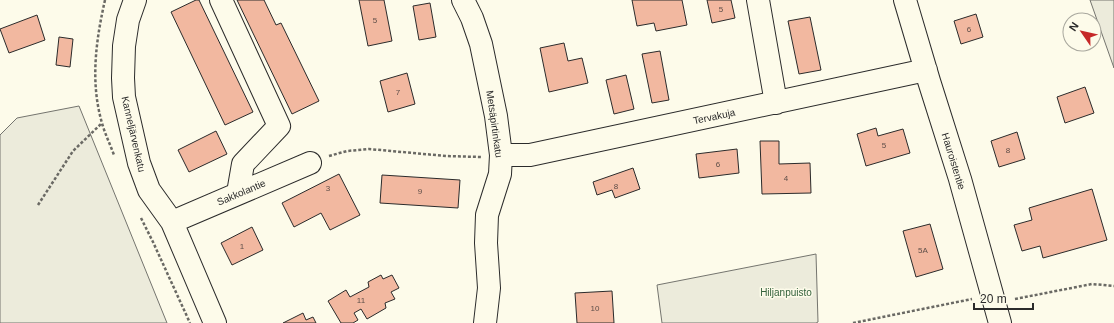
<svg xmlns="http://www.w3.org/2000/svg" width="1114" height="323" font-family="Helvetica,sans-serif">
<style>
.green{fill:#ecebdb;stroke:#74746e}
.building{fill:#f2b8a0;stroke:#2b2b2b}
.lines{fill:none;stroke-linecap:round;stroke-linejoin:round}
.minor-casing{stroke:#2b2b2b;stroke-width:24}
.path{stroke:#6a6964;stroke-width:2.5;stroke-dasharray:3 2;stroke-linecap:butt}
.minor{stroke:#fdfbea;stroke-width:22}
.labels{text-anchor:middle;stroke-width:3;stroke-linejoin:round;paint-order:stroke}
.number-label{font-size:8px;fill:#5d4e48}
.street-label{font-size:10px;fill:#2b2b2b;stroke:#fdfbea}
.park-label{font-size:10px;fill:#34623c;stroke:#fdfbea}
</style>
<rect width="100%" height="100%" fill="#fdfbea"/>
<!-- green -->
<path class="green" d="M 1090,0 L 1114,0 L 1114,68 Z
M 79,106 L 167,323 L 0,323 L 0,135 L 17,118 Z
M 816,254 L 818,322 L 816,323 L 662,323 L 657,285 Z"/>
<!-- building -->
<path class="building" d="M 196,0 L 199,0 L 253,112 L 225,125 L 171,12 Z
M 237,0 L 264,0 L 276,25 L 281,23 L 319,101 L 292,114 Z
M 359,0 L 384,0 L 392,41 L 368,46 Z
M 632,0 L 682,0 L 687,25 L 656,31 L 654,23 L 637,26 Z
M 707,0 L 731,0 L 735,18 L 712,23 Z
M 430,3 L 436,37 L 419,40 L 413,6 Z
M 976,14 L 983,37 L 961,44 L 954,21 Z
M 37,15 L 45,40 L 9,53 L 0,29 Z
M 810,17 L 821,70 L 799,74 L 788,21 Z
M 59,37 L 73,39 L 70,67 L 56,65 Z
M 564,43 L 568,61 L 582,58 L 588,83 L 549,92 L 540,48 Z
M 660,51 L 669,100 L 652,103 L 642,54 Z
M 407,73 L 415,104 L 388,112 L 380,81 Z
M 626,75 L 634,109 L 614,114 L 606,80 Z
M 1085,87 L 1094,113 L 1065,123 L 1057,97 Z
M 876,128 L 878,136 L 903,129 L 910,153 L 866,166 L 857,134 Z
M 216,131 L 227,154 L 189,172 L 178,150 Z
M 1017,132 L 1025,159 L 999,167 L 991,141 Z
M 760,141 L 779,141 L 779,164 L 810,163 L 811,193 L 762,194 Z
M 737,149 L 739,173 L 699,178 L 696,154 Z
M 633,168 L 640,189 L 615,198 L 612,190 L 597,195 L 593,182 Z
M 339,174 L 360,215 L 330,230 L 321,213 L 294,227 L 282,203 Z
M 382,175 L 460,180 L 458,208 L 380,203 Z
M 1092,189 L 1107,240 L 1043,258 L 1040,246 L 1022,251 L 1014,225 L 1032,220 L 1029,208 Z
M 930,224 L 943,269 L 916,277 L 903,231 Z
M 252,227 L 263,250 L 232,265 L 221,243 Z
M 381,275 L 383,279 L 392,275 L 399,288 L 391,292 L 395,299 L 385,303 L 386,308 L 367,319 L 361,309 L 354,313 L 358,320 L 353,323 L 341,323 L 328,301 L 346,290 L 350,297 L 369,287 L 368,282 Z
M 612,291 L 614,323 L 577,323 L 575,293 Z
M 303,313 L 306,320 L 313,317 L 316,323 L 283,323 Z"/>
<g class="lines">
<defs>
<path id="minor" d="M 135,0 L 128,20 L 124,46 L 123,78 L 124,97 L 139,163 L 149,190 L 172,222 L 215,323
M 221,0 L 279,126 L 243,164 L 238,193
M 463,0 L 472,18 L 481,44 L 496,116 L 501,155 L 500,174 L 487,215 L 486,243 L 489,288 L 485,323
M 758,0 L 776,103
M 905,0 L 929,81 L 960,179 L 1000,323
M 501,155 L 530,155 L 926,70
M 172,222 L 310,163"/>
</defs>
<!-- minor casing -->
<use href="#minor" class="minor-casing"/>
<!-- path -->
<path class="path" d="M 105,0 C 96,40 90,82 102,123 C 105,134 110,144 114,155
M 329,156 L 347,151 L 369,149 L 446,156 L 481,157
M 38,205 L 73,151 L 102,123
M 141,218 L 153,242 L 190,323
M 1015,299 L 1092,284 L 1114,286
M 853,323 L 972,299"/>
<!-- minor -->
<use href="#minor" class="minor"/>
</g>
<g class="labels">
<!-- number labels -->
<g class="number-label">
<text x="721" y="12">5</text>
<text x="375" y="23">5</text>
<text x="969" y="32">6</text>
<text x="398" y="95">7</text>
<text x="884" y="148">5</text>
<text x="1008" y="153">8</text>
<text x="718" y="167">6</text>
<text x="786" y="181">4</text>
<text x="616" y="189">8</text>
<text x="328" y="191">3</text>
<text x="420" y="194">9</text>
<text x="242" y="249">1</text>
<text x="923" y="253">5A</text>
<text x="361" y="303">11</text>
<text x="595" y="311">10</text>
</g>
<!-- street labels -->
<g class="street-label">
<text transform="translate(714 116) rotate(-12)" y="4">Tervakuja</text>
<text transform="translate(495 124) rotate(82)" y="4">Metsäpirtinkatu</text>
<text transform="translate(134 134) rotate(77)" y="4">Kanneljärvenkatu</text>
<text transform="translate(954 161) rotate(73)" y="4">Hauroistentie</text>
<text transform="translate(241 192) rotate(-23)" y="4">Sakkolantie</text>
</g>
<!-- park labels -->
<g class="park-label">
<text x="786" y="296">Hiljanpuisto</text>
</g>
</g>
<!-- north arrow -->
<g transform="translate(1082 32) rotate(304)"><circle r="19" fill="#fdfbea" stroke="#a9a89e"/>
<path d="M0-3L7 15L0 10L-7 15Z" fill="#c62828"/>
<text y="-6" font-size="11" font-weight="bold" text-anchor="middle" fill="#2b2b2b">N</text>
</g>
<!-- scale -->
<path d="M974 303v6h59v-6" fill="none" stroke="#2b2b2b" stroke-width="2"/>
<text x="980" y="303" font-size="12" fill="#2b2b2b" stroke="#fdfbea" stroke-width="3" paint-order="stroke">20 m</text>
</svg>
